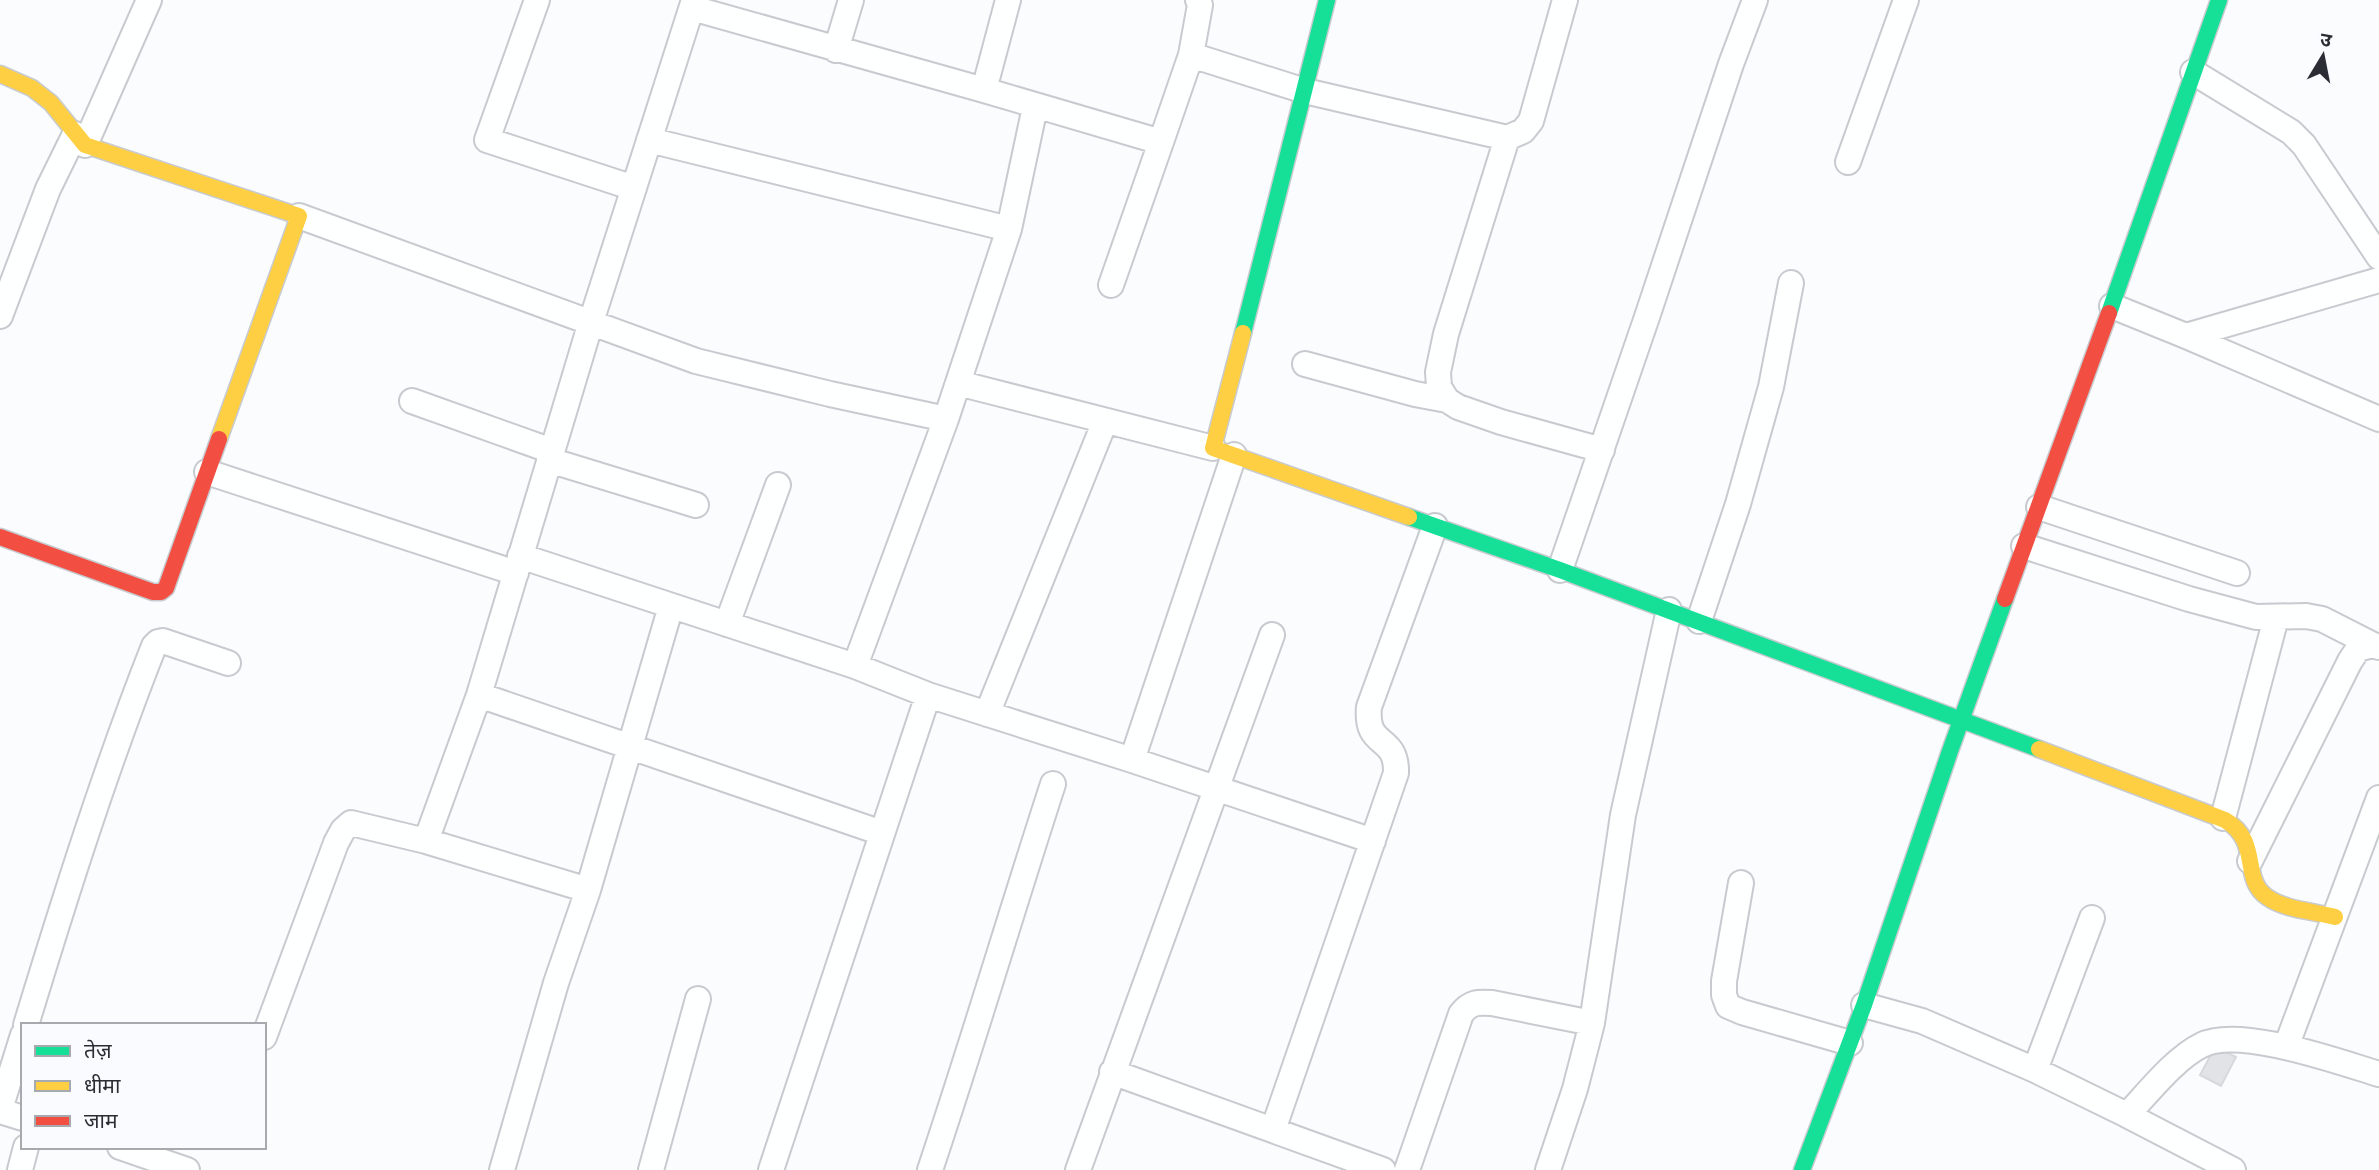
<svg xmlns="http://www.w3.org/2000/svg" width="2379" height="1170" font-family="'PT Sans','Noto Sans Devanagari',sans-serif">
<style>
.building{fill:#e2e3e7;stroke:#d7d8db;stroke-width:2}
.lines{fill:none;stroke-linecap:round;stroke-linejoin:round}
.street-casing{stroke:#c7cbcf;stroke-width:28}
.fast-casing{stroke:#c7cbcf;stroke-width:19}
.slow-casing{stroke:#c7cbcf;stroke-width:19}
.jam-casing{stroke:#c7cbcf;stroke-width:19}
.street{stroke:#feffff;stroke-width:24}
.fast{stroke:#16e098;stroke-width:16}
.slow{stroke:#ffcf43;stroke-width:16}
.jam{stroke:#f24e42;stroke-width:16}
</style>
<rect width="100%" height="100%" fill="#fafcfe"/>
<!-- building -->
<path class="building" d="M 2215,1047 L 2236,1057 L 2221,1086 L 2200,1075 Z"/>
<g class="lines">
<defs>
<path id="street" d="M 537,0 L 487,140 L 634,188
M 1008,0 L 984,90 L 1161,142 L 1191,55 L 1305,91 L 1507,138 L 1523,131 L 1531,121 L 1565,0
M 692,8 L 984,90
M 836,50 L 851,0
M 1191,55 L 1200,5 L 1198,0
M 2193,72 L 2291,132 L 2304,145 L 2379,257
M 1507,138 L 1446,334 L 1438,372 L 1439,387 L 1447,400 L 1458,407 L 1501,422 L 1602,450
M 649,140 L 1009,229
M 85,145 L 149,0
M 1848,162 L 1906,0
M 299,216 L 696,361 L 830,394 L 946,419
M 1111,285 L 1161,142
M 2112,306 L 2186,336 L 2379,419
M 0,316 L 48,189 L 75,134
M 2186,336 L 2379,280
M 1305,364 L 1415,394 L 1447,400
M 958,383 L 1213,448
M 412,401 L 552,451
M 549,460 L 696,505
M 207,472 L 516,573
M 2039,507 L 2237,573
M 2024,546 L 2189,599 L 2256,617 L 2306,616 L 2322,619 L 2373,645
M 520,556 L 855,666 L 928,695 L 1132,760 L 1373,841
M 1560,570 L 1648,314 L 1731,64 L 1755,0
M 1699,621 L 1738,504 L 1771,387 L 1791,283
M 727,624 L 778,485
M 855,666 L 946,419 L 1009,229 L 1035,107
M 479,695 L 882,833
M 987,714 L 1105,421
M 1132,760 L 1234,455
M 2223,818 L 2276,618
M 426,841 L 479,695 L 591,322 L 694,0
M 2250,861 L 2350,661 L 2358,649 L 2373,645 L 2379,647
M 1741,883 L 1724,981 L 1724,995 L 1728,1006 L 1742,1012 L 1850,1043
M 1864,1005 L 1922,1021 L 2035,1070 L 2127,1115 L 2233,1170
M 26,1025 C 65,897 105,770 154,646 L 158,642 L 163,641 L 228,663
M 264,1037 L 336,843 L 343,830 L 351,823 L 426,841 L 588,890
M 2286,1047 L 2379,798
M 2035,1070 L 2092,918
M 1112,1072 L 1383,1170
M 0,1109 L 23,1035
M 0,1111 L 23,1118
M 2127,1115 C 2148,1093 2175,1058 2202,1045 C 2239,1026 2339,1062 2379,1074
M 1273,1130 L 1396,773 C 1397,733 1365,750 1369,707 L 1435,526
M 120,1147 L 187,1170
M 20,1170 L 26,1147
M 502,1170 L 556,983 L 588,890 L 671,606
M 651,1170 L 698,999
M 771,1170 L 928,695
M 930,1170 C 973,1042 1011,913 1053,784
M 1078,1170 L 1272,635
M 1407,1170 L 1461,1014 C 1470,1002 1478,1002 1492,1003 L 1592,1023
M 1548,1170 L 1575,1089 L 1592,1023 L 1623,815 L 1669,610"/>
<path id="fast" d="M 2109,313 L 2219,0
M 1243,333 L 1327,0
M 1409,517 L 1560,570 L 2039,749
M 1802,1170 L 1864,1005 L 1950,751 L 2005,599"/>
<path id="slow" d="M 0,74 L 32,88 L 51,103 L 85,145 L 299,216 L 219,439
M 1243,333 L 1213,448 L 1409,517
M 2039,749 L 2225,820 C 2262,842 2240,878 2267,897 C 2285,910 2314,911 2335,917"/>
<path id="jam" d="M 0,537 L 153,592 L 161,592 L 166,588 L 219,439
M 2005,599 L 2109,313"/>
</defs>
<!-- street casing -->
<use href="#street" class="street-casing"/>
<!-- fast casing -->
<use href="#fast" class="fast-casing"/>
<!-- slow casing -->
<use href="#slow" class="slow-casing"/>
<!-- jam casing -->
<use href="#jam" class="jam-casing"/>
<!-- street -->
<use href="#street" class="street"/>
<!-- fast -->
<use href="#fast" class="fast"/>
<!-- slow -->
<use href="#slow" class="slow"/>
<!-- jam -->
<use href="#jam" class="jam"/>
</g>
<!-- legend -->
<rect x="21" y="1023" width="245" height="126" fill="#f9fbff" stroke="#a6a9ae" stroke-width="2"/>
<rect x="35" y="1046" width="35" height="10" fill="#16e098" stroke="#a6a9ae" stroke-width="2"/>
<text x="84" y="1058" font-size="21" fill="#2a2e34">तेज़</text>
<rect x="35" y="1081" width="35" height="10" fill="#ffcf43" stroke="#a6a9ae" stroke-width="2"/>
<text x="84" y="1093" font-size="21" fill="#2a2e34">धीमा</text>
<rect x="35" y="1116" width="35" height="10" fill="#f24e42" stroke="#a6a9ae" stroke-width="2"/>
<text x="84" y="1128" font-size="21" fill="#2a2e34">जाम</text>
<!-- north arrow -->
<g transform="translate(2323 56) rotate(10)" stroke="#f9fbff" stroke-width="5" paint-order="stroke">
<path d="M0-5L12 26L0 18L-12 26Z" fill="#2a2e34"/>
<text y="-10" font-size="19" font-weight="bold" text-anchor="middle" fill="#2a2e34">उ</text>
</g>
</svg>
